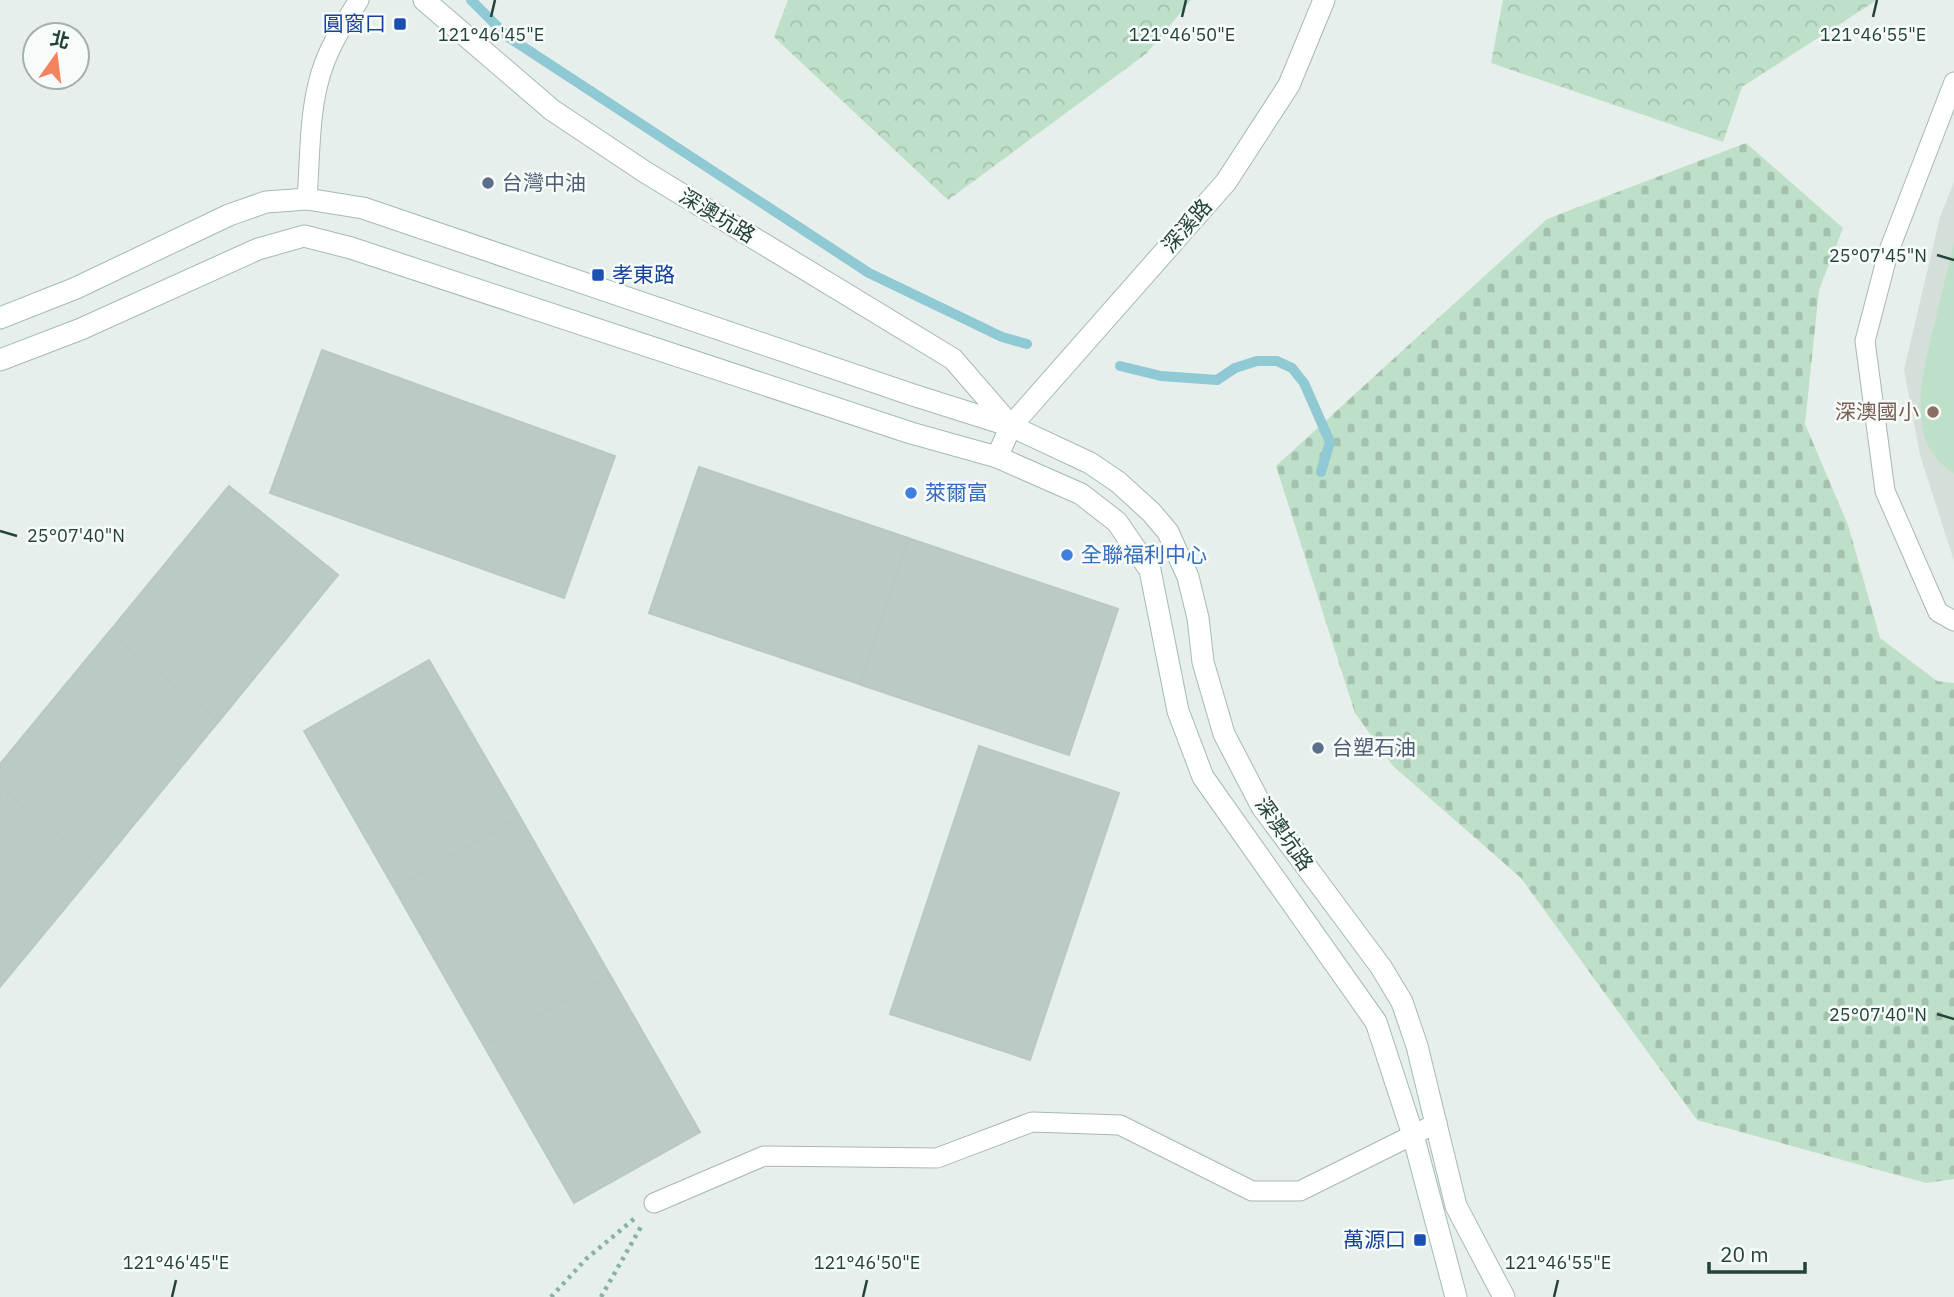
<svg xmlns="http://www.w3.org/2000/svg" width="1954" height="1297" font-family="'IBM Plex Sans','Noto Sans TC',sans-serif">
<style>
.built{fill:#d4dfda}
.forest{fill:url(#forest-crowns)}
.cemetery{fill:url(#cemetery-stones)}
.garden{fill:#bfe0c8}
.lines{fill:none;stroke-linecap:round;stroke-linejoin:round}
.stream{stroke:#8ec9d4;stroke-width:10}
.building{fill:#bbcac4;stroke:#b8c9c2;stroke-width:2}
.service-casing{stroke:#a8b8b2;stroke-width:21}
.minor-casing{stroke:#a8b8b2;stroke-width:23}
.tertiary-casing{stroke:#a8b8b2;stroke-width:23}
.secondary-casing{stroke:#a4bbb3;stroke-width:23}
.path{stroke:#86b3a5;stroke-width:4.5;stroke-dasharray:3.5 5;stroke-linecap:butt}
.service{stroke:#fff;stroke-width:19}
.minor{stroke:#fff;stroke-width:21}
.tertiary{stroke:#fff;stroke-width:21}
.secondary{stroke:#fff;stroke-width:21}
.ticks{fill:none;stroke:#24423a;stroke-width:2.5}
.transit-dot{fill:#1a4fb4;stroke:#f7fbf9;stroke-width:2.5}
.service-dot{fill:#5c6f8a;stroke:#f7fbf9;stroke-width:2.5}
.education-dot{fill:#8d6e63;stroke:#f7fbf9;stroke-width:2.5}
.shop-dot{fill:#3f7fe0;stroke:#f7fbf9;stroke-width:2.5}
.labels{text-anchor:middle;stroke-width:5;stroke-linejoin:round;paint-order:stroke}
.transit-label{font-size:21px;fill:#164399;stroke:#f7fbf9;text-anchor:end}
.service-label{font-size:21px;fill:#4e5e75;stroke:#f7fbf9;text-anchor:start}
.street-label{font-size:21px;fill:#24423a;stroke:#f7fbf9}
.education-label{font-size:21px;fill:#785e54;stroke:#f7fbf9;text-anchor:end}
.shop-label{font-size:21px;fill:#366cbe;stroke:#f7fbf9;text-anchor:start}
.ticks-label{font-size:18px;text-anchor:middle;fill:#24423a;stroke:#f7fbf9;stroke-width:5;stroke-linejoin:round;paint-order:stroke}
</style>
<defs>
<pattern id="forest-crowns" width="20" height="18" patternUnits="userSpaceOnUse" patternTransform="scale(1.75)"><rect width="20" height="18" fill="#bfe0c8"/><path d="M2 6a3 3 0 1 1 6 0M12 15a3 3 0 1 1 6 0" fill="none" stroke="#a4c1ad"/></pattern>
<pattern id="cemetery-stones" width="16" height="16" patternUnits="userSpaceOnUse" patternTransform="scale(1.75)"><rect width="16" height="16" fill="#bfe0c8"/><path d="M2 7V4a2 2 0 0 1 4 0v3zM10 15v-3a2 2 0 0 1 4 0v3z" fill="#a4c1ad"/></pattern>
</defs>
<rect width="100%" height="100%" fill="#e6efeb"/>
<!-- built -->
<path class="built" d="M 1954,182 L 1954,561 L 1920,455 L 1904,370 L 1940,217 Z"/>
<!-- forest -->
<path class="forest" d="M 788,0 L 1191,0 L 1146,54 L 948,200 L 774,37 Z
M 1503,0 L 1877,0 L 1742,87 L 1723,142 L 1491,63 Z"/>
<!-- cemetery -->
<path class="cemetery" d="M 1746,143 L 1843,228 L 1819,290 L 1805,424 L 1848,525 L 1880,638 L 1937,681 L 1954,683 L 1954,1179 L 1926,1183 L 1697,1120 L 1521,878 L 1393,766 L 1355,713 L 1276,466 L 1547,219 Z"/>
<!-- garden -->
<path class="garden" d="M 1954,242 L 1954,473 C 1901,443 1924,368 1935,322 C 1941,295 1948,269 1954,242 Z"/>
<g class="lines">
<!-- stream -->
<path class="stream" d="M 471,0 L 508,37 L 869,273 L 1002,337 L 1027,344
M 1120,366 L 1161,376 L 1217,380 L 1235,368 L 1257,361 L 1277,361 L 1292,368 L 1304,383 L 1330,442 L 1321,472"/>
</g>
<!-- building -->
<path class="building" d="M 322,350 L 615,456 L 564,598 L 270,493 Z
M 699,467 L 908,538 L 859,684 L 649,613 Z
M 229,486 L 338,575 L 219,721 L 109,632 Z
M 908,538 L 1118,609 L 1069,755 L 859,684 Z
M 109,632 L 219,721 L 99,867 L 0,787 L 0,764 Z
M 429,660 L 520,817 L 394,888 L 304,731 Z
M 979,746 L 1119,793 L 1030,1060 L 890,1014 Z
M 0,787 L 99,867 L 0,987 Z
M 520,817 L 610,975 L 484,1046 L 394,888 Z
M 610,975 L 700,1132 L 574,1203 L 484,1046 Z"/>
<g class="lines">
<defs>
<path id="service" d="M 1954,82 L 1888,253 L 1865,341 L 1885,491 L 1938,612 L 1954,621
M 307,199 C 310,161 309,120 318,84 C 325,53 342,26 359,0
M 654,1203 L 764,1156 L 937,1158 L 1032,1122 L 1120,1125 L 1252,1191 L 1300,1191 L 1437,1123"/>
<path id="minor" d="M 1011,426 L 1226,182 L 1289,85 L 1324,0"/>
<path id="tertiary" d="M 424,0 L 552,110 L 645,172 L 953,359 L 1011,426 L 997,457"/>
<path id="secondary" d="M 0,318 L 76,288 L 229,215 L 266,202 L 307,199 L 363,208 L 913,395 L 1011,426 L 1090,463 L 1118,482 L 1151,512 L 1168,532 L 1188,577 L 1198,618 L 1203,662 L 1224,734 L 1262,807 L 1381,967 L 1402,1002 L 1417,1046 L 1456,1206 L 1504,1297
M 0,360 L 81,329 L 258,249 L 304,236 L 351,248 L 911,433 L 997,457 L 1081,494 L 1117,522 L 1150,570 L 1178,711 L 1203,777 L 1376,1022 L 1413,1135 L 1456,1297"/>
</defs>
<!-- service casing -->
<use href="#service" class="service-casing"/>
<!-- minor casing -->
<use href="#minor" class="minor-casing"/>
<!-- tertiary casing -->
<use href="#tertiary" class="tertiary-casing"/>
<!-- secondary casing -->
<use href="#secondary" class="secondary-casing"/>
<!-- path -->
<path class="path" d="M 551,1297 L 586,1259 L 634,1219
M 601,1297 L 642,1225"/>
<!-- service -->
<use href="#service" class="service"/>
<!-- minor -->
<use href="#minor" class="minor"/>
<!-- tertiary -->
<use href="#tertiary" class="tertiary"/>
<!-- secondary -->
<use href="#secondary" class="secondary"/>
</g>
<!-- ticks -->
<path class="ticks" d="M 491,17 L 495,0M 1182,17 L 1186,0M 1873,17 L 1877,0M 1937,255 L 1954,260M 0,531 L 17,536M 1937,1014 L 1954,1019M 172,1297 L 176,1280M 863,1297 L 867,1280M 1554,1297 L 1558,1280"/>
<!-- markers -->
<g class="transit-dot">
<rect x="393" y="17" width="14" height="14" rx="3.5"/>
<rect x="591" y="268" width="14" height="14" rx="3.5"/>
<rect x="1413" y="1233" width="14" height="14" rx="3.5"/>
</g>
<g class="service-dot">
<circle cx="488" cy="183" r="7"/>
<circle cx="1318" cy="748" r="7"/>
</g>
<circle class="education-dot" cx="1933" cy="412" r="7"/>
<g class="shop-dot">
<circle cx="911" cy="493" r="7"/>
<circle cx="1067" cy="555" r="7"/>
</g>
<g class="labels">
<!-- transit labels -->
<g class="transit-label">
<text x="386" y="31">圓窗口</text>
<text x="612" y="282" text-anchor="start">孝東路</text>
<text x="1406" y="1247">萬源口</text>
</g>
<!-- service labels -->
<g class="service-label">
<text x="502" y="190">台灣中油</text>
<text x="1332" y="755">台塑石油</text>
</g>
<!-- street labels -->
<g class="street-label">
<text transform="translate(717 216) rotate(31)" y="7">深澳坑路</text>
<text transform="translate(1187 226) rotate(-49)" y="7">深溪路</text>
<text transform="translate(1284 834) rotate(55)" y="7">深澳坑路</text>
</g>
<!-- education labels -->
<g class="education-label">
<text x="1919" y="419">深澳國小</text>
</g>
<!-- shop labels -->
<g class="shop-label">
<text x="925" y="500">萊爾富</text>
<text x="1081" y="562">全聯福利中心</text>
</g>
</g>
<g class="ticks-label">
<text x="491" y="41">121°46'45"E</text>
<text x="1182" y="41">121°46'50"E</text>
<text x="1873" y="41">121°46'55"E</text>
<text x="1878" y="262">25°07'45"N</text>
<text x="76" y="542">25°07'40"N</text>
<text x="1878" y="1021">25°07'40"N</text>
<text x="176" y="1269">121°46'45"E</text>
<text x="867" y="1269">121°46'50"E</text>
<text x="1558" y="1269">121°46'55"E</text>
</g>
<!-- north arrow -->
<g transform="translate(56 56) rotate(14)"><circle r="33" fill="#f7fbf9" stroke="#a3b1ad" stroke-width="2"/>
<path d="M0-5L12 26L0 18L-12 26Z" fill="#f4845f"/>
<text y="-10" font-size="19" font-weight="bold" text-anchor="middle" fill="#24423a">北</text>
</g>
<!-- scale -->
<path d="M1709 1262v10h96v-10" fill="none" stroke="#24423a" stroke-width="3.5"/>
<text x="1720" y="1262" font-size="21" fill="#24423a" stroke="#f7fbf9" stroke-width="5" paint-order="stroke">20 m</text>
</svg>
